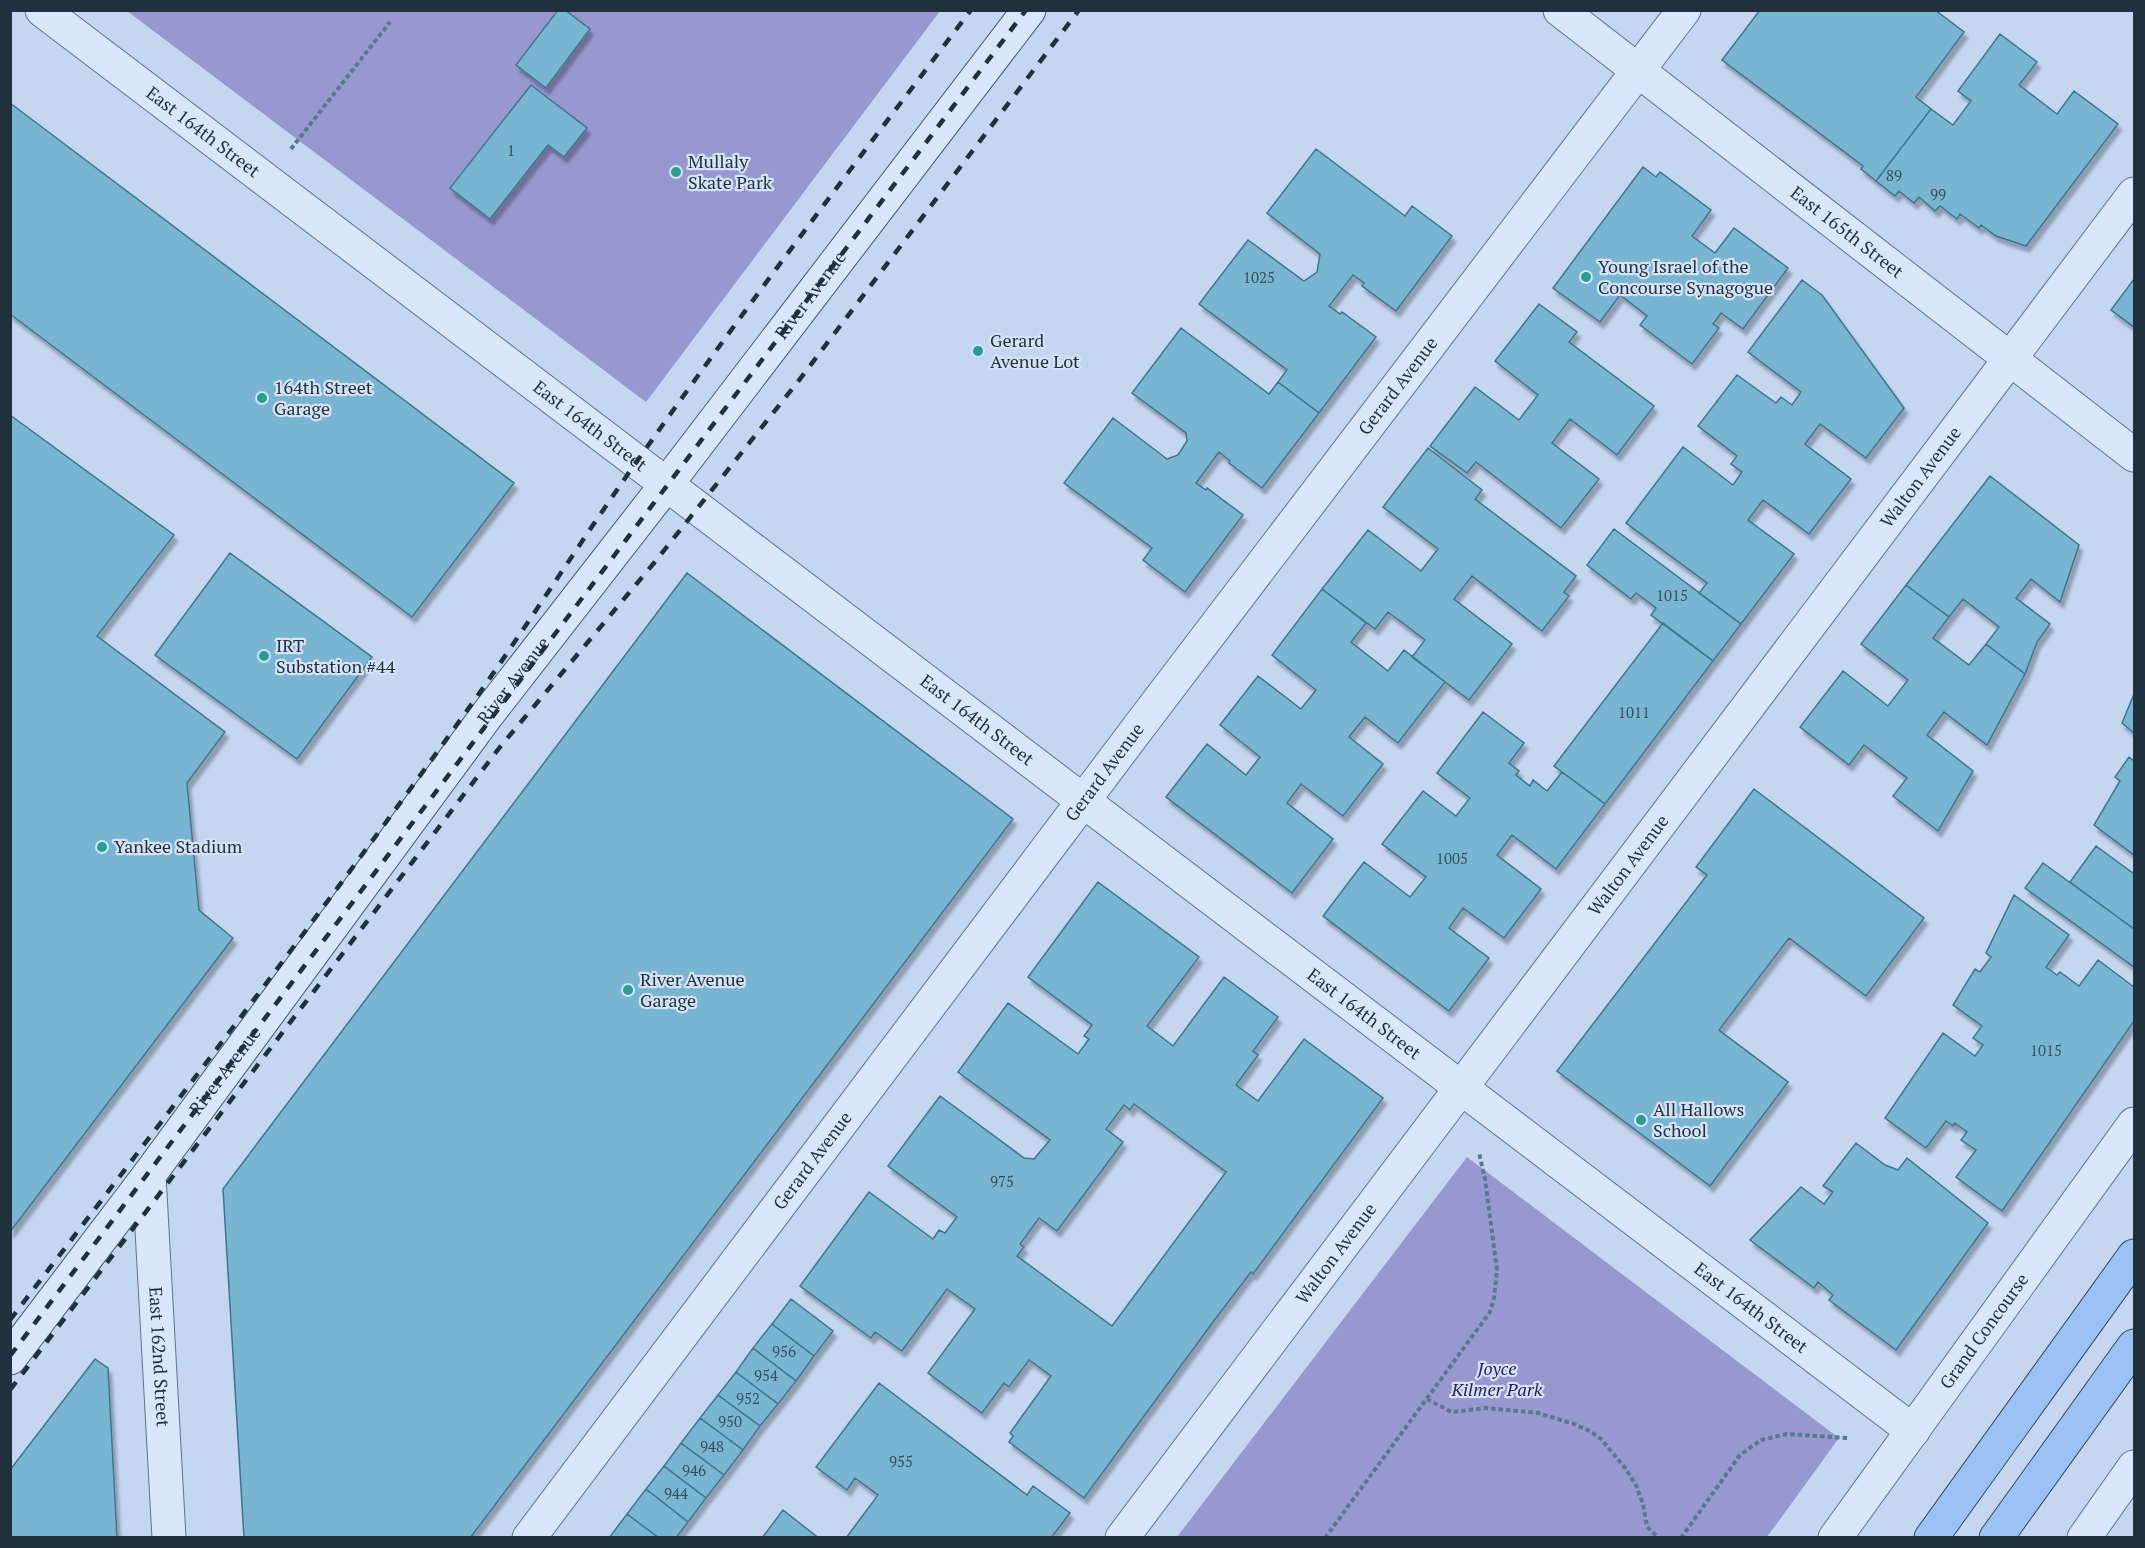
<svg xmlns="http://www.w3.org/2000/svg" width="2145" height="1548" font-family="'PT Serif',serif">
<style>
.green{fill:#9898d0}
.building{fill:#78b5d1;stroke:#3e768d;stroke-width:1.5;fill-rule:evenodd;filter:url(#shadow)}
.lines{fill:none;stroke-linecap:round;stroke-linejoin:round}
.minor-casing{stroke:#59778d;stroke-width:35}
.tertiary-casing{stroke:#59778d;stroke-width:35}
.secondary-casing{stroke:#3d5b6f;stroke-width:35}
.primary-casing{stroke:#2e4a5b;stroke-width:35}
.path{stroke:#59778d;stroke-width:4;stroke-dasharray:4.5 3;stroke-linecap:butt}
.minor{stroke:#d9e6fb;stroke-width:33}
.tertiary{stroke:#d9e6fb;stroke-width:33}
.secondary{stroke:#d9e6fb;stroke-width:33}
.primary{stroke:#9bc1f5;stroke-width:33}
.rail{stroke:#1e313c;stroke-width:4.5;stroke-dasharray:10 10;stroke-linecap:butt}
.poi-dot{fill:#269f92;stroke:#d5e2f8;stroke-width:2}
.labels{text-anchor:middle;stroke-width:4.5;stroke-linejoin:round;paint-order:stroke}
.number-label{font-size:15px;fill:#345261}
.street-label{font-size:18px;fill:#1e313c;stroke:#d5e2f8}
.poi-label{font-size:18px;fill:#1e313c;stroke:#d5e2f8;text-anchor:start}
.park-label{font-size:18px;font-style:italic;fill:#2b245a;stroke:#d5e2f8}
</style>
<defs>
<filter id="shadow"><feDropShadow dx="3.5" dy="6" stdDeviation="1.5" flood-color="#0004"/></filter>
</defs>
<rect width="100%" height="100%" fill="#c5d6f1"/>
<!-- green -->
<path class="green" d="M 127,11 L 940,11 L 646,402 Z
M 1467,1157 L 1839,1438 L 1767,1537 L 1177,1537 Z"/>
<!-- building -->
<path class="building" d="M 558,10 L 565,10 L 590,29 L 546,88 L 516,65 Z
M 1760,10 L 1935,10 L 1964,32 L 1916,97 L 1931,109 L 1876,181 L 1861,169 L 1863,166 L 1722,60 Z
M 2000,34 L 2037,62 L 2019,85 L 2057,114 L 2074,91 L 2118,124 L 2026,246 L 1996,236 L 1981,225 L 1979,228 L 1960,214 L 1957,219 L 1940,206 L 1935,211 L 1919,197 L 1914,203 L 1899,191 L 1895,196 L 1876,181 L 1931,109 L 1953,125 L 1971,101 L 1958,91 Z
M 531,85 L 587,128 L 564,157 L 548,145 L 490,219 L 450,188 Z
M 10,103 L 514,483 L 412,617 L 10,314 Z
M 1316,149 L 1405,216 L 1412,206 L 1452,236 L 1396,311 L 1362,286 L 1364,283 L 1353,275 L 1329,306 L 1340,314 L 1342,312 L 1376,337 L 1319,413 L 1278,382 L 1287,370 L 1199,304 L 1248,240 L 1304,281 L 1317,272 L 1320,254 L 1267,213 Z
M 1643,167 L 1656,177 L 1660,172 L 1711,210 L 1692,236 L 1715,253 L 1734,228 L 1788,268 L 1743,329 L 1721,313 L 1713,324 L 1719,328 L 1692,364 L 1640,325 L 1647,316 L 1620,295 L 1600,322 L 1553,288 Z
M 2134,279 L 2134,327 L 2111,310 Z
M 1802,280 L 1822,295 L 1904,408 L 1866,458 L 1820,424 L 1805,444 L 1851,479 L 1809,534 L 1763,500 L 1748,520 L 1794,554 L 1741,624 L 1699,593 L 1707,583 L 1626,523 L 1683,447 L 1733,485 L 1742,472 L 1731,464 L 1737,456 L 1698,426 L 1737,375 L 1776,403 L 1781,397 L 1792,405 L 1801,392 L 1748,352 Z
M 1539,304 L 1577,332 L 1569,342 L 1654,406 L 1617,455 L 1570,419 L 1552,443 L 1599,479 L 1561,528 L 1476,462 L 1467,473 L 1430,446 L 1475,387 L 1519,420 L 1538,395 L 1495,361 Z
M 1181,328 L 1269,394 L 1278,382 L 1319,413 L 1262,488 L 1229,463 L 1230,461 L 1219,452 L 1196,483 L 1206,490 L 1207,488 L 1243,515 L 1185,592 L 1143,560 L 1152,548 L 1064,483 L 1113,418 L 1167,459 L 1178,455 L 1187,441 L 1186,433 L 1132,393 Z
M 10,415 L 174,535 L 97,636 L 225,732 L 187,783 L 199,910 L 233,938 L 10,1232 Z
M 1428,448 L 1482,490 L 1475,499 L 1576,576 L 1564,592 L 1569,596 L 1542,631 L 1472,576 L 1454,599 L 1512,644 L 1469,700 L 1412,657 L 1425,640 L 1388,612 L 1375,629 L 1322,589 L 1368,530 L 1421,571 L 1438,549 L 1383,507 Z
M 1990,476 L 2079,545 L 2060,602 L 2031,579 L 2016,598 L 2050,624 L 2037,642 L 2025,674 L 1986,644 L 1999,627 L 1963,599 L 1949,617 L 1906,585 Z
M 1614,529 L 1741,624 L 1713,661 L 1651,615 L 1656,608 L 1636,593 L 1631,599 L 1587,565 Z
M 230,553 L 372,657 L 297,759 L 155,655 Z
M 687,573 L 1013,819 L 470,1538 L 244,1538 L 223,1189 Z
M 1906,585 L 1949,617 L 1933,638 L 1969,665 L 1986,644 L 2025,674 L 1987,745 L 1944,712 L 1927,735 L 1973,771 L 1938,831 L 1893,796 L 1907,778 L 1864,745 L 1849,765 L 1800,727 L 1843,671 L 1888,706 L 1908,680 L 1861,644 Z
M 1322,589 L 1366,623 L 1351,642 L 1388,671 L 1404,650 L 1445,682 L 1398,743 L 1365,717 L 1349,737 L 1383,764 L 1343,816 L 1301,784 L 1287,803 L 1333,839 L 1292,893 L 1166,797 L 1207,744 L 1246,775 L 1260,757 L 1220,725 L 1258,676 L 1301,709 L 1316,690 L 1272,655 Z
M 1663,623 L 1713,661 L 1605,804 L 1554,766 Z
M 2134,694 L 2134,733 L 2122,723 Z
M 1483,712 L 1524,743 L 1509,763 L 1519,771 L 1516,775 L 1530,786 L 1533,780 L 1547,791 L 1562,772 L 1605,804 L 1556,869 L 1512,835 L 1497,855 L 1541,889 L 1504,938 L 1463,908 L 1449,928 L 1489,958 L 1449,1011 L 1323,916 L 1364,862 L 1410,897 L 1426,877 L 1382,844 L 1423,791 L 1456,816 L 1470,798 L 1437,773 Z
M 2129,757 L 2134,761 L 2134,855 L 2094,825 L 2120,781 L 2115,777 Z
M 1754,789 L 1924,918 L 1866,996 L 1789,938 L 1719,1030 L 1788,1082 L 1710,1186 L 1557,1071 L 1707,875 L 1696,867 Z
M 2096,846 L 2134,874 L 2134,929 L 2070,882 Z
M 2043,863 L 2134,929 L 2134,967 L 2025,888 Z
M 1098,882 L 1199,957 L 1147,1026 L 1168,1042 L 1173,1046 L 1224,977 L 1278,1017 L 1253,1051 L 1258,1055 L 1236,1085 L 1258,1101 L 1304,1039 L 1383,1098 L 1253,1274 L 1251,1272 L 1213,1322 L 1084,1498 L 1009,1442 L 1013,1436 L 1010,1433 L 1051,1376 L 1029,1360 L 1009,1387 L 1004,1383 L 982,1413 L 928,1373 L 975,1309 L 947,1289 L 902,1351 L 875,1332 L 871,1338 L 800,1286 L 869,1192 L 933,1239 L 939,1230 L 945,1233 L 957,1217 L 888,1166 L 940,1096 L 1024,1158 L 1034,1159 L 1050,1140 L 958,1072 L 1008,1003 L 1078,1054 L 1089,1039 L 1084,1036 L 1092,1025 L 1028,977 ZM 1134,1104 L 1226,1172 L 1112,1326 L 1017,1256 L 1024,1247 L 1020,1244 L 1039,1218 L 1057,1231 L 1123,1142 L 1106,1129 L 1124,1105 L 1130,1110 Z
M 2014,895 L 2069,935 L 2046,967 L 2057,975 L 2060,972 L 2079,986 L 2098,960 L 2134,987 L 2134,1021 L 2002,1211 L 1956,1177 L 1976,1150 L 1961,1140 L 1967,1132 L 1955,1123 L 1953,1126 L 1946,1121 L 1926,1148 L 1885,1118 L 1943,1033 L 1975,1056 L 1983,1045 L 1973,1038 L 1982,1026 L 1953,1005 L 1975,969 L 1980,972 L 1991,957 L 1986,953 Z
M 1856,1143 L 1885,1165 L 1898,1170 L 1907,1158 L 1988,1223 L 1896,1350 L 1829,1300 L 1833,1295 L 1818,1282 L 1814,1288 L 1750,1240 L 1801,1187 L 1824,1204 L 1833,1192 L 1823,1186 Z
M 791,1299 L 833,1331 L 814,1356 L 772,1324 Z
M 772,1324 L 814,1356 L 796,1381 L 753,1348 Z
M 753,1348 L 796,1381 L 778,1404 L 736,1372 Z
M 95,1359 L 108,1368 L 117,1538 L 10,1538 L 10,1470 Z
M 736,1372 L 778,1404 L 760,1426 L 718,1395 Z
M 879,1383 L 1027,1495 L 1033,1486 L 1070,1513 L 1051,1538 L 846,1538 L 878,1495 L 855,1478 L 847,1490 L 816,1467 Z
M 718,1395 L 760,1426 L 743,1450 L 700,1418 Z
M 700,1418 L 743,1450 L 724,1475 L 681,1443 Z
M 681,1443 L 724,1475 L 706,1498 L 664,1466 Z
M 664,1466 L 706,1498 L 688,1522 L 646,1489 Z
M 646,1489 L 688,1522 L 676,1538 L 659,1538 L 627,1514 Z
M 783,1510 L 816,1536 L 815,1538 L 762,1538 Z
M 627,1514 L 659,1538 L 609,1538 Z"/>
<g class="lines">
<defs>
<g id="minor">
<path id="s1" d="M 42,10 L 1913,1431"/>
<path id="s2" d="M 1560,10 L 2134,455"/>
<path id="s3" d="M 149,1175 L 169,1538"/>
<path id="s4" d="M 529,1538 L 1135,732 L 1684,10"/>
<path id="s5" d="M 1122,1538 L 2134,194"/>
</g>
<g id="tertiary">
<path id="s6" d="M 1835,1538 L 2134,1124"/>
<path d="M 2084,1538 L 2134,1467"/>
</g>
<g id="secondary">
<path id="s7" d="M 10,1358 L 149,1175 L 487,715 L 666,485 L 1029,10"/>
</g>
<path id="primary" d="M 1931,1538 L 2134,1256
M 1996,1538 L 2134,1346"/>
</defs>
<!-- minor casing -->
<use href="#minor" class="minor-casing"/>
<!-- tertiary casing -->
<use href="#tertiary" class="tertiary-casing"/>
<!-- secondary casing -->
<use href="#secondary" class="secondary-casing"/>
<!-- primary casing -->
<use href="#primary" class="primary-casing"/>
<!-- path -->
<path class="path" d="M 291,149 L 390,22
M 1427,1399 L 1452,1412 L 1486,1408 L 1538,1413 L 1574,1424 L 1590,1431 L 1601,1439 L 1626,1469 L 1636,1485 L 1643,1504 L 1647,1527 L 1659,1538
M 1325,1538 L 1490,1312 L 1494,1298 L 1497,1270 L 1485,1179 L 1479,1153
M 1681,1538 L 1740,1455 L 1761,1440 L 1787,1434 L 1848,1438"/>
<!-- minor -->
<use href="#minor" class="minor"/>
<!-- tertiary -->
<use href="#tertiary" class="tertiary"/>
<!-- secondary -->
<use href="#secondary" class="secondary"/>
<!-- primary -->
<use href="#primary" class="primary"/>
<!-- rail -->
<g class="rail">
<path d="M 10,1320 C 162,1121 315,922 461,719 C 523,633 579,543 640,457 C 747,305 859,158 971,10"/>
<path id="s8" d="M 10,1356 L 1026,10"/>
<path d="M 10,1390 L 500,747 L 654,563 L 800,379 L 1079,10"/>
</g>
</g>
<!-- markers -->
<g class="poi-dot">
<circle cx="676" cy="172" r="6"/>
<circle cx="1586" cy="277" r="6"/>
<circle cx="978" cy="351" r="6"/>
<circle cx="262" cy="398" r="6"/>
<circle cx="264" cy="656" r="6"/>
<circle cx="102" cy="847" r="6"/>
<circle cx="628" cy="990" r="6"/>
<circle cx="1641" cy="1120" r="6"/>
</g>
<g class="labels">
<!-- number labels -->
<g class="number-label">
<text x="511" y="156">1</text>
<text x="1894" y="181">89</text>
<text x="1938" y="200">99</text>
<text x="1259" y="283">1025</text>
<text x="1672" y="601">1015</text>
<text x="1634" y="718">1011</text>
<text x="1452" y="864">1005</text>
<text x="2046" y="1056">1015</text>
<text x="1002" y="1187">975</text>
<text x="784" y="1357">956</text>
<text x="766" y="1381">954</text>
<text x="748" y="1404">952</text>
<text x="730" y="1427">950</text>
<text x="712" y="1452">948</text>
<text x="901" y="1467">955</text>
<text x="694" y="1476">946</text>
<text x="676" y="1499">944</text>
</g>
<!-- street labels -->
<g class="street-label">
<text dy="6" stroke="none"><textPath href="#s1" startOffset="202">East 164th Street</textPath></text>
<text dy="6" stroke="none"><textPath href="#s2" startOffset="363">East 165th Street</textPath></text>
<text dy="6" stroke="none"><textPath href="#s8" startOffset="1329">River Avenue</textPath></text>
<text dy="6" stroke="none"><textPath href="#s4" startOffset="1443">Gerard Avenue</textPath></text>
<text dy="6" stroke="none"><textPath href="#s1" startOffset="688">East 164th Street</textPath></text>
<text dy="6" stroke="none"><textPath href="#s5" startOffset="1328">Walton Avenue</textPath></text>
<text dy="6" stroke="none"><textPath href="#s7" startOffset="844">River Avenue</textPath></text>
<text dy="6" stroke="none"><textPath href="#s1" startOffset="1174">East 164th Street</textPath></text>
<text dy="6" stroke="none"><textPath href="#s4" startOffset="958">Gerard Avenue</textPath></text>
<text dy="6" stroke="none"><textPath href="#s5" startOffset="842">Walton Avenue</textPath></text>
<text dy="6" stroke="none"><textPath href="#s1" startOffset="1660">East 164th Street</textPath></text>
<text dy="6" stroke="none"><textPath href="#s8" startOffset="357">River Avenue</textPath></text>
<text dy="6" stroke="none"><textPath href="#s4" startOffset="472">Gerard Avenue</textPath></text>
<text dy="6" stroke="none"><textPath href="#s5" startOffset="356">Walton Avenue</textPath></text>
<text dy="6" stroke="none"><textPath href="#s1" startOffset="2146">East 164th Street</textPath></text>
<text dy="6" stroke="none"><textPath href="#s6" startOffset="255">Grand Concourse</textPath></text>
<text dy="6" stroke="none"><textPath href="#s3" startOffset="182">East 162nd Street</textPath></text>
</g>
<!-- poi labels -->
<g class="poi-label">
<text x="688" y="168">Mullaly<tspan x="688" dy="21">Skate Park</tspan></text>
<text x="1598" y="273">Young Israel of the<tspan x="1598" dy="21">Concourse Synagogue</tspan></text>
<text x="990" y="347">Gerard<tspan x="990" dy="21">Avenue Lot</tspan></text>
<text x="274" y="394">164th Street<tspan x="274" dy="21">Garage</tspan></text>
<text x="276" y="652">IRT<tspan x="276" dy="21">Substation #44</tspan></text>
<text x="114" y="853">Yankee Stadium</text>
<text x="640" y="986">River Avenue<tspan x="640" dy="21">Garage</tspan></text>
<text x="1653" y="1116">All Hallows<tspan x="1653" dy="21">School</tspan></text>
</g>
<!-- park labels -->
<g class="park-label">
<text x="1497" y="1375">Joyce<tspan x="1497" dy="21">Kilmer Park</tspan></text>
</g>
</g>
<!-- border -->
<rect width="2145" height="1548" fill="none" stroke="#1e313c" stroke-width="24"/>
</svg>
